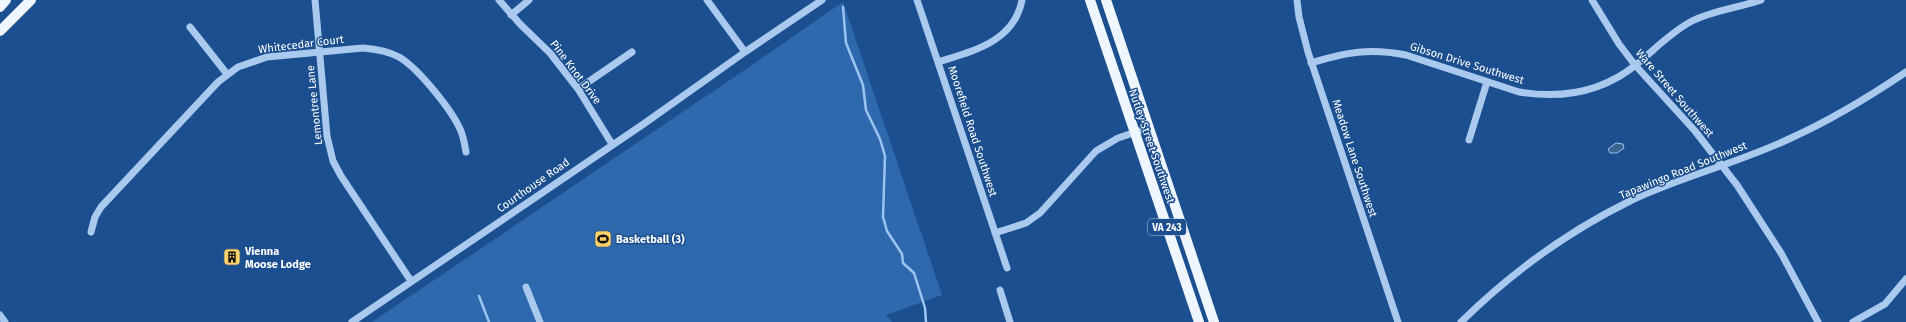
<svg xmlns="http://www.w3.org/2000/svg" width="1906" height="322" font-family="'Fira Sans',sans-serif">
<style>
.green{fill:#2e69ad}
.water{fill:#3c6290;stroke:#9cc4f0}
.lines{fill:none;stroke-linecap:round;stroke-linejoin:round}
.stream{stroke:#9cc4f0;stroke-width:2.5}
.minor{stroke:#a9c9ee;stroke-width:7}
.major{stroke:#f0f6ff;stroke-width:10}
.labels{text-anchor:middle;stroke-width:3;stroke-linejoin:round;paint-order:stroke}
.shield{fill:#1b4f8f;stroke:#bbcadd;stroke-width:1}
.shield-label{font-size:10px;font-weight:bold;fill:#fff}
.street-label{font-size:11px;fill:#fff;stroke:#1b4f8f}
.poi-label{font-size:11px;font-weight:bold;fill:#fff;stroke:#1b4f8f;text-anchor:start}
</style>
<rect width="100%" height="100%" fill="#1b4f8f"/>
<!-- green -->
<path class="green" d="M 843,2 L 942,295 L 886,315 L 892,322 L 372,322 L 730,80 Z"/>
<!-- water -->
<path class="water" d="M 1616,143 L 1623,144 L 1624,148 L 1617,153 L 1610,153 L 1608,149 Z"/>
<g class="lines">
<!-- stream -->
<path class="stream" d="M 843,7 L 846,43 L 863,85 L 866,110 L 880,139 L 885,156 L 883,217 L 887,231 L 902,254 L 903,263 L 914,273 L 925,308 L 926,322
M 479,296 L 489,322"/>
<!-- minor -->
<path class="minor" d="M 315,0 L 327,136 L 333,161 L 341,176 L 411,281
M 499,0 L 520,24 L 550,53 L 578,89 L 612,144
M 707,0 L 745,52
M 917,0 L 1007,268
M 1297,0 L 1299,17 L 1308,52 L 1398,322
M 1592,0 L 1619,44 L 1635,65 L 1695,131 L 1737,185 L 1781,253 L 1818,322
M 511,15 L 529,0
M 190,27 L 227,74
M 938,62 C 973,51 1014,42 1022,0
M 1311,63 C 1346,52 1370,48 1406,55 L 1519,92 C 1562,99 1603,92 1637,64 C 1654,50 1671,32 1692,21 C 1714,10 1738,8 1761,0
M 578,89 L 632,52
M 1469,140 L 1487,82
M 91,232 L 95,217 L 101,207 L 218,82 L 238,67 L 267,57 L 363,48 C 376,49 388,51 399,57 C 418,68 455,113 462,134 C 464,140 465,146 466,152
M 995,233 L 1026,223 L 1040,213 L 1096,151 L 1118,138 L 1148,128
M 526,287 L 540,322
M 1000,290 L 1010,322
M 0,315 L 5,322
M 352,322 L 645,123 L 745,52 L 822,0
M 1461,322 C 1511,273 1567,232 1630,201 C 1682,176 1739,163 1791,138 C 1831,120 1869,97 1906,72
M 1853,322 L 1885,304 L 1906,279"/>
<!-- major -->
<path class="major" d="M 1090,0 L 1199,322
M 1106,0 L 1214,322
M 0,7 L 6,0
M 0,31 L 31,0"/>
</g>
<!-- icons -->
<defs>
<symbol id="stadium-square" viewBox="-11 -11 22 22"><rect x="-9" y="-9" width="18" height="18" rx="4" fill="#ffd166" stroke="#1b4f8f"/><path d="M0-5a6.5 5 0 1 0 0 10a6.5 5 0 1 0 0-10ZM-3.5-1.8h7v3.6h-7Z" fill="#111"/></symbol>
<symbol id="building-square" viewBox="-11 -11 22 22"><rect x="-9" y="-9" width="18" height="18" rx="4" fill="#ffd166" stroke="#1b4f8f"/><path d="M-4-6H4V6H1V3H-1V6H-4ZM-2.5-4.3h1.7v1.8h-1.7ZM.8-4.3h1.7v1.8H.8ZM-2.5-1h1.7V.8h-1.7ZM.8-1h1.7V.8H.8Z" fill="#111"/></symbol>
</defs>
<g fill-rule="evenodd">
<use href="#stadium-square" x="593" y="229" width="20" height="20"/>
<use href="#building-square" x="222" y="247" width="20" height="20"/>
</g>
<g class="labels">
<!-- shield labels -->
<rect class="shield" x="1148" y="219" width="38" height="16" rx="3"/>
<g class="shield-label">
<text x="1167" y="231">VA 243</text>
</g>
<!-- street labels -->
<g class="street-label">
<text transform="translate(301 44) rotate(-7)" y="4">Whitecedar Court</text>
<text transform="translate(1467 63) rotate(17)" y="4">Gibson Drive Southwest</text>
<text transform="translate(576 72) rotate(53)" y="4">Pine Knot Drive</text>
<text transform="translate(1675 93) rotate(49)" y="4">Ware Street Southwest</text>
<text transform="translate(314 105) rotate(-96)" y="4">Lemontree Lane</text>
<text transform="translate(973 131) rotate(72)" y="4">Moorefield Road Southwest</text>
<text transform="translate(1152 146) rotate(71)" y="4">Nutley Street Southwest</text>
<text transform="translate(1355 158) rotate(72)" y="4">Meadow Lane Southwest</text>
<text transform="translate(1683 170) rotate(-22)" y="4">Tapawingo Road Southwest</text>
<text transform="translate(533 185) rotate(-35)" y="4">Courthouse Road</text>
</g>
<!-- poi labels -->
<g class="poi-label">
<text x="616" y="243">Basketball (3)</text>
<text x="245" y="255">Vienna<tspan x="245" dy="13">Moose Lodge</tspan></text>
</g>
</g>
</svg>
